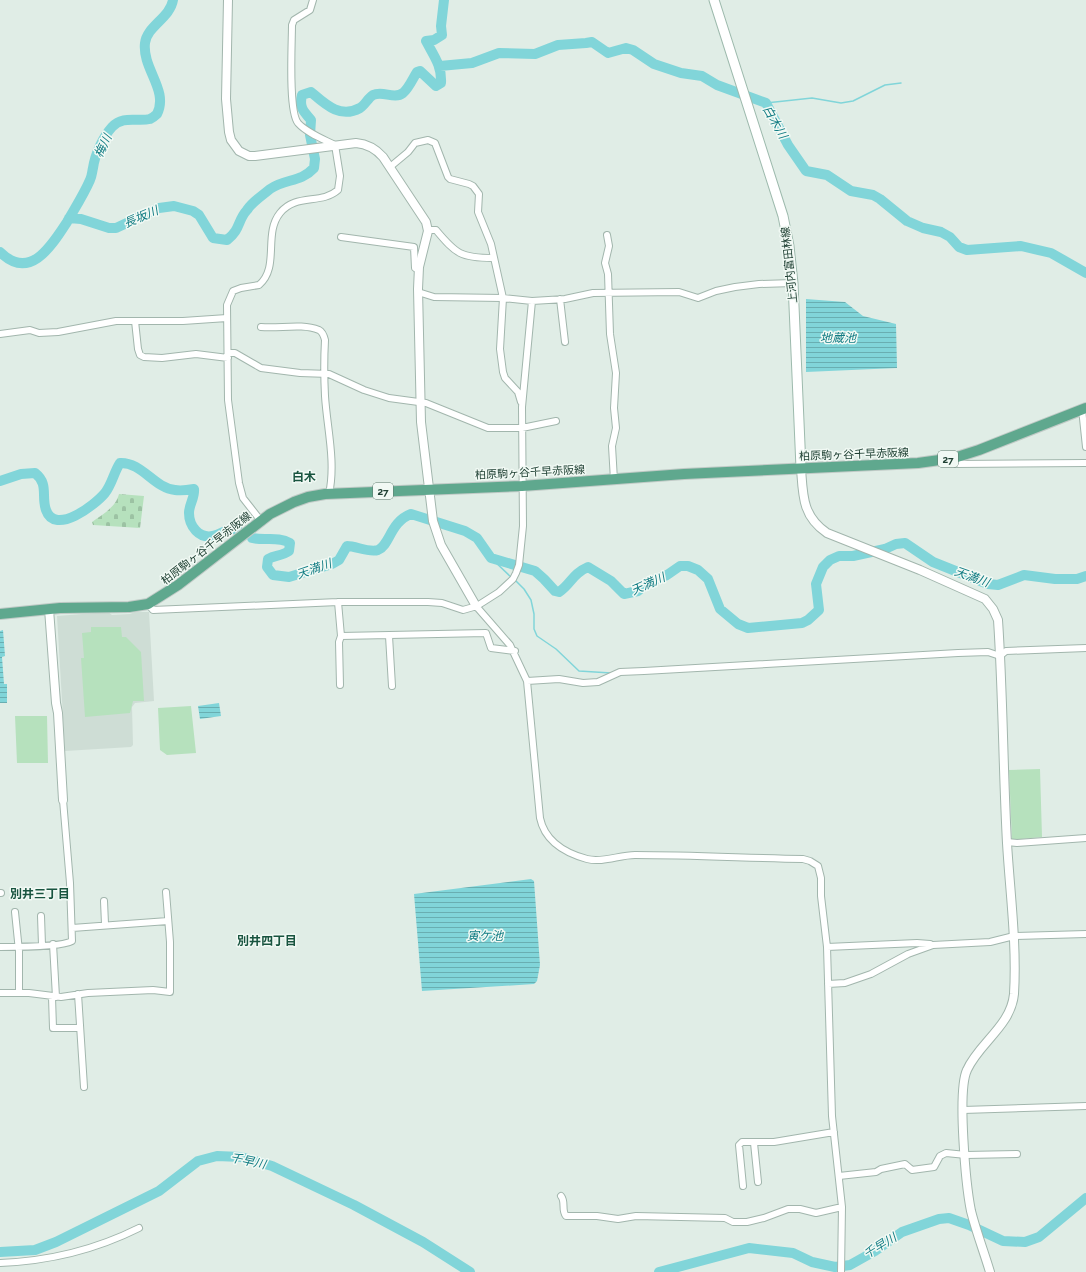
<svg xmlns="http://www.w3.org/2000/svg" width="1086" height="1272" font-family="Raleway,'Noto Sans JP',sans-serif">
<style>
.built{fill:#ceddd5}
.cemetery{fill:url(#cemetery-stones)}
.green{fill:#b6e1bd}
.water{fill:url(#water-rules)}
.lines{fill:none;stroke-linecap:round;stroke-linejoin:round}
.stream{stroke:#81d5d9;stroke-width:1.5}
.river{stroke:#81d5d9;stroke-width:10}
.minor-casing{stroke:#a2b6ad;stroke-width:8}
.tertiary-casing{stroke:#a2b6ad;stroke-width:10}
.secondary-casing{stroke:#9dbaad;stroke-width:11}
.primary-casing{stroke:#c0cac6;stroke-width:12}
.minor{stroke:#fff;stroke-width:6}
.tertiary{stroke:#fff;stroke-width:8}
.secondary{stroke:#fff;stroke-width:9}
.primary{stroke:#5fa88e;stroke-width:10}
.labels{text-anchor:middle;stroke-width:3;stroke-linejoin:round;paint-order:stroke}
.shield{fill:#f1f9f4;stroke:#5e786d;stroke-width:1}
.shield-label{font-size:10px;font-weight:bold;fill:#1f4033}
.street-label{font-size:11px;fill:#1f4033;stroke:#f1f9f4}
.water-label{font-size:12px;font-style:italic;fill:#117c83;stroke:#f1f9f4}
.neighbourhood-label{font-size:12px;font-weight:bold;fill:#18543f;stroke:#f1f9f4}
</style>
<defs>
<pattern id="cemetery-stones" width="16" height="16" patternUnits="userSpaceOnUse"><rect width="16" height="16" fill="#b6e1bd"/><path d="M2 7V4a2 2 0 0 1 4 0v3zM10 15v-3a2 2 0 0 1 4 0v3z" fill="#9cc2a3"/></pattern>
<pattern id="water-rules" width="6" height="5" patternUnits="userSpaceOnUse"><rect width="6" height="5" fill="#81d5d9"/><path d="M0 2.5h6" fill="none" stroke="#69aeb1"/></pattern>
</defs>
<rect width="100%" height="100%" fill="#e0ede6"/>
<!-- built -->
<path class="built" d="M 108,612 L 112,615 L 130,614 L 135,612 L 149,612 L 154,701 L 135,703 L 132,707 L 133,745 L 131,747 L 65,751 L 57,616 Z"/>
<!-- cemetery -->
<path class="cemetery" d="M 119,494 L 144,496 L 140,528 L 93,525 L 92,522 C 102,515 116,507 119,494 Z"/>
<!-- green -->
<path class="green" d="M 91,627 L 121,627 L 122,637 L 126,637 L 141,652 L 144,701 L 133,701 L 130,713 L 85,717 L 81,658 L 84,658 L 82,633 L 91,632 Z
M 191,706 L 196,753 L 167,755 L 160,750 L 158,708 Z
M 15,716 L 47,716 L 48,763 L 17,763 Z
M 1040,769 L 1042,837 L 1012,840 L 1009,770 Z"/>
<!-- water -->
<path class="water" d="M 806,299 L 845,302 L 863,316 L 896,324 L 897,368 L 806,372 Z
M 3,630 L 5,656 L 2,657 L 4,684 L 7,684 L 7,703 L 0,703 L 0,631 Z
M 219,703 L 221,716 L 200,719 L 198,706 Z
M 531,879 L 534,881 L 540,965 L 537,981 L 534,984 L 422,991 L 414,894 Z"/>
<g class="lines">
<!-- stream -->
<path class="stream" d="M 766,103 L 812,98 L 841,103 L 853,101 L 885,85 L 901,83
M 491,558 L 512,578
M 515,580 L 524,589 L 531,600 L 534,614 L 534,629 L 537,636 L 556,649 L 579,671 L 611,673"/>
<!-- river -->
<path class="river" d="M 440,66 L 472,63 L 499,53 L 535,54 L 558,45 L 586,43 L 592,42 L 608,53 L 626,48 L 633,50 L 654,64 L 681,73 L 702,76 L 717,85 L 766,103 L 788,145 L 806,171 L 827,175 L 851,191 L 873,195 L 880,199 L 907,221 L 923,228 L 941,232 L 950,237 L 959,247 L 967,250 L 1021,246 L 1051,253 L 1086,273
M 69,218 L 81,219 L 109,228 L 116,228 L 159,208 L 174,206 L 193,211 L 199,215 L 213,238 L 227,240 C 241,229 237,221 247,210 C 252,202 263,195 270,189 C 286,178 300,183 314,168 L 315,159 L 310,135 L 311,120 C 303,111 299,107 302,95 L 311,92 C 325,104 340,119 360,108 C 365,105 368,98 373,95 C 383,90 394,100 403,93 C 409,88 413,78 417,72 L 420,71 L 436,86 L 441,83 C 442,66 434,56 426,41 L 434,40 L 442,35 L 441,26 L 444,0
M 0,252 C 30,282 52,245 67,222 C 75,208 84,194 90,180 C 92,176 92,172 93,168 C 95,154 103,137 112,127 C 123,115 137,122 150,119 C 152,118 155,116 157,114 C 169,90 142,69 145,43 C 147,26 170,18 173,0
M 0,481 L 21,474 L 35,473 C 49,484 41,496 46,510 C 55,536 95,505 105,493 C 112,484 114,472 120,463 C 142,462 154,488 175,490 C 181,491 188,490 194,489 C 195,498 189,504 189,513 C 189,526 199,539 213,536 C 223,534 223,529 237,529
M 252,538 C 265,541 278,536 290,543 L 289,551 C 282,556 275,555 268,559 L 267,567 L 273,575 L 289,577 L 332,564 L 339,560 L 347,546 C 356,546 369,553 378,550 C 390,545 390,522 411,514 L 465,531 L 477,538 L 491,558 L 535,571 L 544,579 L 555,591 L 559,592 C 571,584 572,574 588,567 L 611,581 L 624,594 L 638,591 L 649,582 L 667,575 L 680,566 L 688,566 L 698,570 L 708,579 L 720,609 L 738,624 L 748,628 L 802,623 L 808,620 L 819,610 L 816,584 L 823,567 L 830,560 L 839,556 L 853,556 L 885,549 L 896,544 L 905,543 L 933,562 L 988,584 L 998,585 L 1024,575 L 1055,579 L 1077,579 L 1086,576
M 0,1252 L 35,1250 L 56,1242 L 159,1191 L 198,1161 L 217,1156 L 241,1157 L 272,1166 L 354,1205 L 423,1242 L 470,1272
M 659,1272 L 749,1248 L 793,1253 L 812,1262 L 835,1267 L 850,1265 L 875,1251 L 902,1232 L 939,1219 L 949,1218 L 969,1225 L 1003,1241 L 1025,1242 L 1039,1237 L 1086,1198"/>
<defs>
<path id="minor" d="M 390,167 L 408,152 L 415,143 L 428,140 L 435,143 L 448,177 L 450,179 L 469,184 L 473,186 L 479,194 L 478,212 L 491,244 L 503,298 L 500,349 L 503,372 L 505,378 L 518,392 L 521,402
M 428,230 L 436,230 C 456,254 461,258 493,258
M 607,235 L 609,246 L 605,263 L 608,274 L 610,334 L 616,373 L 614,408 L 616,428 L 612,446 L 614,480
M 341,237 L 414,247 L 415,268 L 419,270
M 418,292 L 434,297 L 503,298 L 532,301 L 565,299 L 593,293 L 679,292 L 698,298 L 716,291 L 735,287 L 759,284 L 793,283
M 560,299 L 565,342
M 135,321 L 138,349 L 140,355 L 144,357 L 162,358 L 196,354 L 228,358
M 261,327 C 279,329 301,323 319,330 C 323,332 324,336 325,340 C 324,358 324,377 325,396 C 327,428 336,462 329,494
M 0,334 L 30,330 L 39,333 L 58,332 L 116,321 L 183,321 L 227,318
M 228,353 L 235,353 L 261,368 L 300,373 L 329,374 L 364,390 L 389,398 L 426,403 L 488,428 L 522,428 L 556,421
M 1082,409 L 1086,447
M 954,458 L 956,464 L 1086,463
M 261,521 L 243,498 L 239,483 L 228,400 L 227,305 L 233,291 L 241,288 L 259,285 C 280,267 263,234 280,213 C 296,193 321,205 338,190 L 340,176 L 335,145 C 323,139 307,133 298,123 C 288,111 292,43 292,25 L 294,20 L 310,10 L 313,0
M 338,602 L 341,636 L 339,642 L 340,685
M 148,604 L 153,610 L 338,602 L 428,602 L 442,603 L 463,610 L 477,606 L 499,592 L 513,579 L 516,573 L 519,565 L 523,526 L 522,407 L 532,301
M 476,606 L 510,645 L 527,681 L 540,818 C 545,842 565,853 587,859 C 603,863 619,855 635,855 C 691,855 747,858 803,859 L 810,861 L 818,866 L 821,878 L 821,896 L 827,947 L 832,1116 L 842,1207 L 841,1272
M 341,636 L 486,633 L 491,648 L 515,651
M 389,636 L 392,686
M 527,681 L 559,679 L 583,683 L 598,682 L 620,672 L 644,671 L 958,653 L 988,652 L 1000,656 L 1006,651 L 1086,648
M 1007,842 L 1017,843 L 1086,838
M 0,893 L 1,893
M 104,901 L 105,924
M 15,912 L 19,951 L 19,992
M 41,916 L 42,945
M 72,928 L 168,921
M 53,944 L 56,997
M 0,947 C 14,947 62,947 72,941 L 70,883 L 63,800
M 827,947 L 917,943 L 930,944
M 828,984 L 845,983 L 871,974 L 908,954 L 933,945 L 990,942 L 1014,936 L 1086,934
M 0,993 L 29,993 L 61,997 L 88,993 L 153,990 L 170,992 L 170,942 L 166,892
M 78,994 L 84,1087
M 52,997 L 53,1028 L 80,1028
M 963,1110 L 1086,1106
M 754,1143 L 758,1182
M 839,1176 L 876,1172 L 881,1169 L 905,1164 L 912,1170 L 934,1167 L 940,1156 L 946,1153 L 966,1155 L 1017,1154
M 743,1186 L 739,1145 L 742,1142 L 774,1142 L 834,1132
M 561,1196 C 566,1202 561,1210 566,1216 L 597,1216 L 618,1219 L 636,1216 L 725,1218 L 733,1222 L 747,1222 L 764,1218 L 788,1209 L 800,1209 L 816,1213 L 842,1207
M 0,1263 C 49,1261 95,1250 139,1228"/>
<path id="tertiary" d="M 228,0 L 226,99 L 229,132 L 231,140 L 239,151 L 249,156 L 255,156 L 356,143 C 367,144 376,149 383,157 L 426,222 L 428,231 L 419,267 L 418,289 L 421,422 L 433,521 L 441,545 L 476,606
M 801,468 C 803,495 802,516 827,533 L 920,570 L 985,599 L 993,609 L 998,620 C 1003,694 1003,769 1007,843 C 1010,893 1017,944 1014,994 C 1011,1026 979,1043 967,1070 C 957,1091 966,1186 971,1211 C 976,1231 984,1252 990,1272
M 49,609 L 56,703 L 58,713 L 63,800"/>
<path id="secondary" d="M 714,0 L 783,216 L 789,246 L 793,283 L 801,468"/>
<path id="primary" d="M 0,614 L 60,608 L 129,607 L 148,604 L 178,585 L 270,514 L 294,502 L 308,497 L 325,494 L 522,486 L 684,474 L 918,463 L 954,458 L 979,450 L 1086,408"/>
</defs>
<!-- minor casing -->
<use href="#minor" class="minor-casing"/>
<!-- tertiary casing -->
<use href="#tertiary" class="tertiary-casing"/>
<!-- secondary casing -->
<use href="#secondary" class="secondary-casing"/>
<!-- primary casing -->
<use href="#primary" class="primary-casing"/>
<!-- minor -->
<use href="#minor" class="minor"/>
<!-- tertiary -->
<use href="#tertiary" class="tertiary"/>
<!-- secondary -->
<use href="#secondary" class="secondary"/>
<!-- primary -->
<use href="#primary" class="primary"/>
</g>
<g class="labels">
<!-- shield labels -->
<g class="shield">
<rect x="938" y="451" width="20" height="16" rx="3"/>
<rect x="373" y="483" width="20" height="16" rx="3"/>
</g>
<g class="shield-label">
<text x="948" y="463">27</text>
<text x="383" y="495">27</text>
</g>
<!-- street labels -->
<g class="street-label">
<text transform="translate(789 265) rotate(-96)" y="4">上河内富田林線</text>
<text transform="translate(854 454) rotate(-2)" y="4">柏原駒ヶ谷千早赤阪線</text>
<text transform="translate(530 472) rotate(-3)" y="4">柏原駒ヶ谷千早赤阪線</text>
<text transform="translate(206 548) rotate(-38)" y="4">柏原駒ヶ谷千早赤阪線</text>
</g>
<!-- water labels -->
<g class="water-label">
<text transform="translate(775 122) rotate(60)" y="4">白木川</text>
<text transform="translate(103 146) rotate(-65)" y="4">梅川</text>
<text transform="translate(141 217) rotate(-23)" y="4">長坂川</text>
<text x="838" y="342">地蔵池</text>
<text transform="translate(314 569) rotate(-19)" y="4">天満川</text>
<text transform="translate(972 577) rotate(20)" y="4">天満川</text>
<text transform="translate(648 584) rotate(-24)" y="4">天満川</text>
<text x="485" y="940">寅ケ池</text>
<text transform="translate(248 1161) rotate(12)" y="4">千早川</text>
<text transform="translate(880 1246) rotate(-32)" y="4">千早川</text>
</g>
<!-- neighbourhood labels -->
<g class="neighbourhood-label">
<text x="304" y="481">白木</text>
<text x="40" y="898">別井三丁目</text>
<text x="267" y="945">別井四丁目</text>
</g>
</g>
</svg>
